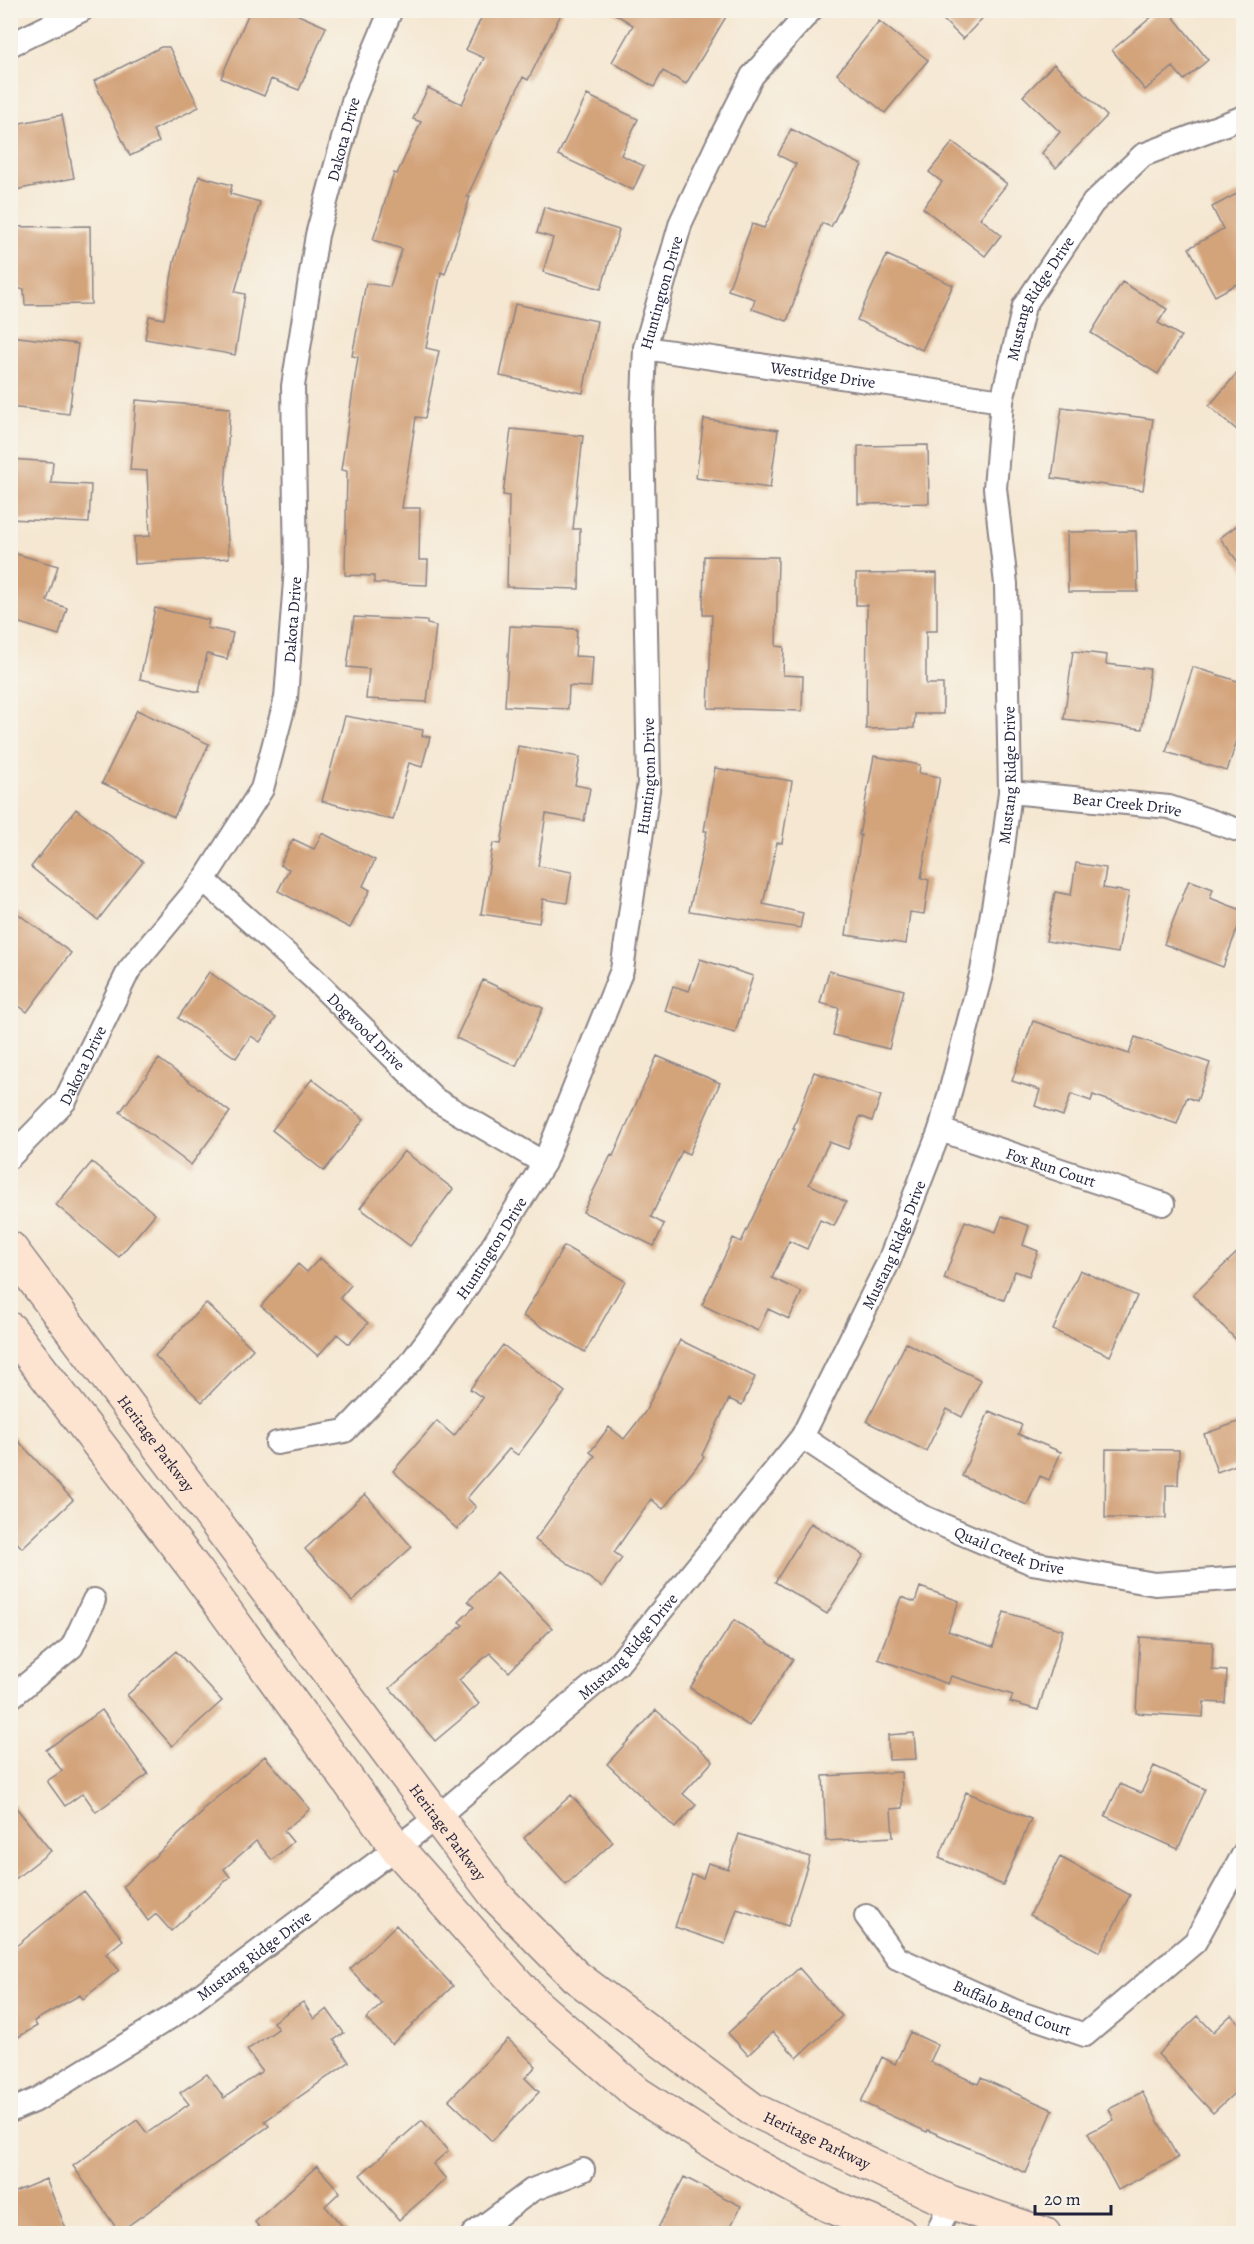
<svg xmlns="http://www.w3.org/2000/svg" width="1254" height="2244" font-family="Alegreya,serif">
<style>
.building{fill:#d3a37a}
.lines{fill:none;stroke-linecap:round;stroke-linejoin:round}
.street-casing{stroke:#8c8486;stroke-width:26}
.secondary-casing{stroke:#8c8486;stroke-width:36}
.street{stroke:#fff;stroke-width:22}
.secondary{stroke:#fde4d1;stroke-width:33}
.labels{text-anchor:middle;stroke-width:4.5;stroke-linejoin:round;paint-order:stroke}
.street-label{font-size:16px;fill:#22223b;stroke:#f7f3e8}
</style>
<rect width="100%" height="100%" fill="#f7f3e8"/>
<filter id="ink" filterUnits="userSpaceOnUse"><feTurbulence type="fractalNoise" baseFrequency=".0167" numOctaves="2"/><feDisplacementMap in="SourceGraphic" scale="12" xChannelSelector="R" yChannelSelector="G"/><feConvolveMatrix kernelMatrix="1 2 1 2 8 2 1 2 1" color-interpolation-filters="sRGB"/></filter>
<filter id="wash" filterUnits="userSpaceOnUse"><feTurbulence type="fractalNoise" baseFrequency=".008" numOctaves="4" result="noise"/><feDisplacementMap in="SourceGraphic" scale="24" xChannelSelector="R" yChannelSelector="G"/><feGaussianBlur stdDeviation="1.35" result="paint"/><feColorMatrix in="noise" values="0 0 0 0 0 0 0 0 0 0 0 0 0 0 0 0 0 1.4 0 .05"/><feComposite in="paint" operator="in"/></filter>
<g filter="url(#wash)">
<rect width="100%" height="100%" fill="#f5e7d1"/>
<g id="blocks">
<!-- building -->
<path class="building" d="M 250,10 L 287,10 L 326,27 L 299,90 L 271,79 L 264,96 L 221,78 Z
M 485,10 L 563,10 L 528,80 L 523,77 L 467,197 L 470,197 L 445,274 L 441,272 L 426,348 L 439,351 L 425,418 L 416,417 L 402,508 L 420,508 L 419,560 L 428,560 L 427,585 L 374,583 L 374,576 L 345,575 L 347,471 L 341,470 L 358,357 L 352,356 L 366,283 L 390,287 L 402,249 L 373,240 L 394,173 L 397,174 L 421,122 L 413,119 L 428,88 L 462,104 L 484,58 L 466,50 Z
M 609,10 L 730,10 L 686,84 L 663,71 L 654,87 L 612,62 L 633,25 Z
M 933,10 L 990,10 L 963,39 Z
M 1160,10 L 1168,10 L 1208,60 L 1184,80 L 1173,67 L 1145,90 L 1112,50 Z
M 879,21 L 928,60 L 885,113 L 837,74 Z
M 161,47 L 169,47 L 199,107 L 153,130 L 159,142 L 130,156 L 94,81 Z
M 1054,64 L 1107,116 L 1056,168 L 1042,153 L 1060,132 L 1023,96 Z
M 587,95 L 638,119 L 621,155 L 644,166 L 633,190 L 558,155 Z
M 62,115 L 74,178 L 10,191 L 10,125 Z
M 791,129 L 862,165 L 831,227 L 822,223 L 787,321 L 752,309 L 755,299 L 728,290 L 752,224 L 764,228 L 796,164 L 778,155 Z
M 953,142 L 1007,184 L 980,218 L 1001,235 L 985,256 L 923,208 L 942,182 L 929,172 Z
M 199,176 L 232,185 L 230,194 L 260,202 L 235,292 L 245,294 L 235,355 L 145,339 L 149,316 L 164,319 L 174,262 Z
M 1244,190 L 1244,280 L 1215,296 L 1189,248 L 1223,229 L 1212,207 Z
M 544,207 L 619,230 L 601,289 L 543,272 L 553,238 L 537,233 Z
M 90,226 L 91,304 L 25,305 L 24,289 L 10,289 L 10,260 L 14,259 L 13,227 Z
M 887,255 L 953,285 L 922,350 L 857,320 Z
M 1122,282 L 1167,309 L 1158,323 L 1181,336 L 1158,374 L 1091,333 Z
M 515,304 L 597,321 L 583,393 L 500,376 Z
M 10,336 L 78,344 L 69,414 L 10,407 Z
M 1244,365 L 1244,436 L 1209,406 Z
M 136,400 L 230,408 L 225,493 L 229,558 L 135,564 L 134,537 L 150,536 L 147,471 L 130,470 Z
M 1062,407 L 1153,419 L 1143,490 L 1052,478 Z
M 704,419 L 778,430 L 770,488 L 696,478 Z
M 511,429 L 583,436 L 573,529 L 580,529 L 579,589 L 507,587 L 509,496 L 503,495 Z
M 928,445 L 929,503 L 858,504 L 858,446 Z
M 10,459 L 53,462 L 51,483 L 91,485 L 89,523 L 10,519 Z
M 1244,520 L 1244,570 L 1220,538 Z
M 1136,531 L 1138,592 L 1068,592 L 1067,532 Z
M 10,552 L 58,566 L 47,601 L 67,608 L 59,635 L 10,620 Z
M 704,556 L 778,557 L 776,646 L 784,647 L 783,675 L 803,676 L 802,711 L 708,708 L 712,615 L 703,615 Z
M 937,573 L 937,631 L 926,631 L 926,684 L 943,684 L 943,714 L 915,714 L 914,728 L 866,729 L 867,605 L 856,605 L 856,574 Z
M 155,608 L 209,620 L 207,628 L 233,633 L 227,659 L 207,654 L 199,692 L 140,679 Z
M 354,617 L 427,621 L 427,624 L 436,626 L 427,702 L 366,699 L 369,669 L 347,667 Z
M 510,626 L 577,629 L 575,656 L 593,657 L 591,687 L 569,686 L 568,709 L 505,706 Z
M 1073,651 L 1107,655 L 1106,664 L 1150,669 L 1142,729 L 1064,719 Z
M 1193,667 L 1244,683 L 1244,720 L 1227,771 L 1166,752 Z
M 137,710 L 209,744 L 174,817 L 102,783 Z
M 345,716 L 423,730 L 422,736 L 430,737 L 422,767 L 409,763 L 393,820 L 322,801 Z
M 518,746 L 580,757 L 575,785 L 590,788 L 584,821 L 546,814 L 538,866 L 572,872 L 567,903 L 543,899 L 539,923 L 481,914 L 493,843 L 501,844 Z
M 874,756 L 920,765 L 919,773 L 940,777 L 921,878 L 929,880 L 924,914 L 910,912 L 906,944 L 846,935 L 861,835 L 859,835 Z
M 715,768 L 792,781 L 782,843 L 777,843 L 763,904 L 803,913 L 800,928 L 689,911 L 707,831 L 704,831 Z
M 76,809 L 143,862 L 98,920 L 31,867 Z
M 322,833 L 375,860 L 363,886 L 370,890 L 350,928 L 278,891 L 289,869 L 280,865 L 293,839 L 314,849 Z
M 1076,863 L 1106,868 L 1103,888 L 1129,892 L 1118,953 L 1046,941 L 1055,892 L 1071,895 Z
M 1189,880 L 1213,889 L 1210,898 L 1244,911 L 1223,967 L 1164,944 Z
M 10,908 L 71,953 L 27,1012 L 10,999 Z
M 700,959 L 753,976 L 735,1033 L 665,1011 L 673,986 L 689,991 Z
M 829,971 L 904,990 L 889,1049 L 833,1035 L 839,1008 L 820,1003 Z
M 209,972 L 276,1018 L 260,1042 L 251,1036 L 236,1058 L 178,1018 Z
M 483,980 L 543,1008 L 516,1066 L 456,1038 Z
M 1033,1021 L 1129,1054 L 1135,1037 L 1210,1063 L 1197,1101 L 1187,1097 L 1177,1124 L 1093,1095 L 1091,1101 L 1071,1094 L 1063,1116 L 1035,1106 L 1040,1090 L 1012,1081 Z
M 657,1056 L 720,1083 L 689,1154 L 682,1151 L 651,1217 L 664,1224 L 654,1246 L 583,1212 L 611,1155 L 613,1156 Z
M 159,1059 L 230,1112 L 191,1165 L 120,1112 Z
M 814,1072 L 881,1096 L 872,1121 L 860,1116 L 848,1149 L 829,1142 L 809,1184 L 846,1202 L 834,1226 L 820,1220 L 807,1249 L 789,1241 L 772,1278 L 802,1292 L 789,1319 L 768,1309 L 758,1331 L 702,1305 L 733,1238 L 741,1242 L 795,1129 L 793,1129 Z
M 312,1079 L 364,1119 L 324,1171 L 272,1130 Z
M 404,1151 L 453,1189 L 410,1246 L 360,1208 Z
M 92,1162 L 155,1214 L 119,1257 L 56,1205 Z
M 1002,1216 L 1029,1226 L 1023,1245 L 1038,1251 L 1029,1276 L 1015,1271 L 1004,1300 L 944,1279 L 965,1221 L 996,1232 Z
M 564,1246 L 625,1281 L 585,1352 L 523,1316 Z
M 1244,1246 L 1244,1348 L 1193,1295 Z
M 320,1258 L 351,1285 L 340,1298 L 368,1323 L 349,1344 L 337,1334 L 318,1356 L 261,1306 L 298,1264 L 307,1272 Z
M 1080,1270 L 1137,1296 L 1110,1356 L 1053,1330 Z
M 206,1303 L 253,1349 L 202,1402 L 155,1356 Z
M 680,1340 L 755,1377 L 742,1405 L 729,1399 L 702,1455 L 704,1457 L 663,1509 L 651,1499 L 614,1552 L 622,1558 L 602,1587 L 535,1540 L 595,1456 L 590,1452 L 609,1427 L 624,1439 L 645,1412 Z
M 906,1343 L 981,1380 L 962,1417 L 947,1409 L 926,1451 L 867,1422 Z
M 503,1345 L 565,1392 L 518,1455 L 509,1449 L 467,1498 L 476,1507 L 457,1529 L 393,1471 L 437,1421 L 454,1436 L 483,1398 L 470,1389 Z
M 989,1411 L 1022,1425 L 1018,1434 L 1061,1452 L 1049,1480 L 1040,1476 L 1027,1505 L 962,1476 Z
M 1244,1420 L 1244,1462 L 1217,1472 L 1204,1434 Z
M 10,1432 L 73,1500 L 22,1548 L 10,1535 Z
M 1106,1449 L 1179,1450 L 1178,1485 L 1166,1485 L 1166,1518 L 1105,1518 Z
M 365,1494 L 412,1547 L 352,1601 L 305,1549 Z
M 811,1523 L 864,1555 L 827,1614 L 775,1582 Z
M 497,1572 L 552,1628 L 509,1672 L 490,1653 L 459,1680 L 479,1704 L 435,1741 L 390,1688 L 463,1625 L 459,1622 L 474,1607 L 468,1601 Z
M 920,1587 L 959,1601 L 948,1631 L 993,1647 L 1004,1612 L 1063,1630 L 1038,1710 L 1010,1702 L 1013,1695 L 951,1676 L 948,1684 L 878,1659 L 901,1597 L 915,1602 Z
M 734,1620 L 793,1659 L 749,1726 L 690,1688 Z
M 1140,1637 L 1213,1642 L 1212,1670 L 1227,1671 L 1225,1703 L 1204,1702 L 1203,1717 L 1136,1713 Z
M 176,1651 L 222,1701 L 172,1746 L 127,1695 Z
M 102,1710 L 148,1774 L 96,1812 L 83,1793 L 65,1806 L 47,1781 L 62,1771 L 46,1750 Z
M 656,1710 L 713,1761 L 683,1794 L 696,1805 L 675,1828 L 607,1764 Z
M 914,1733 L 916,1759 L 889,1760 L 888,1735 Z
M 265,1756 L 310,1809 L 284,1831 L 293,1842 L 272,1860 L 256,1841 L 224,1869 L 230,1877 L 171,1931 L 156,1914 L 148,1921 L 123,1886 L 203,1812 L 202,1810 Z
M 1154,1766 L 1205,1789 L 1178,1849 L 1105,1816 L 1120,1784 L 1141,1793 Z
M 901,1772 L 903,1808 L 891,1809 L 893,1837 L 826,1841 L 823,1776 Z
M 966,1792 L 1031,1819 L 1003,1885 L 939,1858 Z
M 571,1795 L 613,1842 L 566,1885 L 524,1838 Z
M 10,1800 L 51,1851 L 10,1883 Z
M 739,1834 L 810,1857 L 788,1926 L 737,1909 L 725,1944 L 675,1927 L 692,1875 L 703,1878 L 708,1863 L 728,1869 Z
M 1060,1857 L 1130,1895 L 1100,1952 L 1030,1915 Z
M 84,1891 L 123,1940 L 106,1954 L 119,1970 L 83,1999 L 80,1995 L 34,2021 L 37,2026 L 10,2042 L 10,1951 Z
M 396,1925 L 453,1986 L 392,2044 L 366,2019 L 382,2004 L 350,1969 Z
M 799,1968 L 842,2016 L 797,2058 L 773,2032 L 748,2055 L 728,2033 Z
M 303,2002 L 314,2019 L 327,2009 L 344,2033 L 334,2040 L 349,2062 L 265,2121 L 269,2126 L 119,2232 L 73,2166 L 137,2120 L 147,2133 L 189,2104 L 180,2093 L 207,2074 L 224,2098 L 262,2071 L 247,2050 L 278,2029 L 273,2022 Z
M 1231,2015 L 1244,2028 L 1244,2084 L 1213,2113 L 1158,2054 L 1198,2016 L 1213,2032 Z
M 910,2032 L 938,2045 L 930,2062 L 978,2084 L 981,2078 L 1053,2110 L 1026,2173 L 928,2130 L 927,2132 L 861,2102 L 882,2057 L 895,2064 Z
M 508,2039 L 536,2066 L 525,2078 L 539,2092 L 492,2141 L 449,2100 Z
M 1142,2092 L 1178,2158 L 1118,2190 L 1088,2133 L 1114,2120 L 1109,2109 Z
M 422,2120 L 448,2151 L 433,2164 L 446,2179 L 399,2220 L 360,2175 Z
M 317,2166 L 340,2192 L 325,2206 L 349,2234 L 265,2234 L 255,2222 Z
M 684,2177 L 741,2206 L 727,2234 L 655,2234 Z
M 46,2179 L 68,2234 L 10,2234 L 10,2194 Z"/>
</g>
</g>
<g filter="url(#ink)">
<use href="#blocks" fill-opacity="0" stroke="#8c8486" stroke-width="1.5"/>
<g class="lines">
<defs>
<g id="street">
<path d="M 10,45 L 82,10"/>
<path id="s1" d="M 645,348 L 1002,401"/>
<path id="s2" d="M 1010,792 L 1169,807 L 1244,832"/>
<path id="s3" d="M 204,880 L 312,977 L 436,1100 L 544,1163"/>
<path id="s4" d="M 940,1130 L 1163,1204"/>
<path id="s5" d="M 10,1157 L 65,1101 L 129,970 L 204,880 L 262,789 L 286,698 L 296,568 L 293,386 L 317,235 L 354,98 L 391,10"/>
<path id="s6" d="M 802,1437 L 921,1516 L 1032,1563 L 1155,1584 L 1244,1578"/>
<path id="s7" d="M 277,1443 L 345,1431 L 411,1362 L 469,1284 L 544,1163 L 622,970 L 649,783 L 642,427 L 645,348 L 681,222 L 718,143 L 752,76 L 811,10"/>
<path d="M 10,1698 L 72,1647 L 94,1600"/>
<path id="s8" d="M 866,1916 L 897,1958 L 1017,2012 L 1085,2035 L 1195,1942 L 1244,1853"/>
<path id="s9" d="M 10,2111 L 38,2099 L 174,2015 L 436,1818 L 618,1664 L 802,1437 L 889,1261 L 940,1130 L 982,971 L 1002,855 L 1010,792 L 1006,584 L 995,488 L 1002,401 L 1024,306 L 1093,203 L 1143,155 L 1244,117"/>
<path d="M 473,2234 L 532,2190 L 583,2170"/>
<path d="M 937,2234 L 950,2202"/>
</g>
<g id="secondary">
<path id="s10" d="M 10,1248 L 497,1897 L 575,1976 L 752,2109 L 950,2202 L 1044,2234"/>
<path d="M 10,1329 L 197,1572 L 397,1848 L 534,2003 L 638,2094 L 722,2148 L 828,2205 L 900,2234"/>
</g>
</defs>
<!-- street casing -->
<use href="#street" class="street-casing"/>
<!-- secondary casing -->
<use href="#secondary" class="secondary-casing"/>
<!-- street -->
<use href="#street" class="street"/>
<!-- secondary -->
<use href="#secondary" class="secondary"/>
</g>
</g>
<g class="labels">
<!-- street labels -->
<g class="street-label">
<text dy="6" stroke="none"><textPath href="#s5" startOffset="1108">Dakota Drive</textPath></text>
<text dy="6" stroke="none"><textPath href="#s7" startOffset="1294">Huntington Drive</textPath></text>
<text dy="6" stroke="none"><textPath href="#s9" startOffset="2234">Mustang Ridge Drive</textPath></text>
<text dy="6" stroke="none"><textPath href="#s1" startOffset="180">Westridge Drive</textPath></text>
<text dy="6" stroke="none"><textPath href="#s5" startOffset="622">Dakota Drive</textPath></text>
<text dy="6" stroke="none"><textPath href="#s7" startOffset="808">Huntington Drive</textPath></text>
<text dy="6" stroke="none"><textPath href="#s9" startOffset="1748">Mustang Ridge Drive</textPath></text>
<text dy="6" stroke="none"><textPath href="#s2" startOffset="118">Bear Creek Drive</textPath></text>
<text dy="6" stroke="none"><textPath href="#s3" startOffset="222">Dogwood Drive</textPath></text>
<text dy="6" stroke="none"><textPath href="#s5" startOffset="118">Dakota Drive</textPath></text>
<text dy="6" stroke="none"><textPath href="#s4" startOffset="117">Fox Run Court</textPath></text>
<text dy="6" stroke="none"><textPath href="#s9" startOffset="1262">Mustang Ridge Drive</textPath></text>
<text dy="6" stroke="none"><textPath href="#s7" startOffset="304">Huntington Drive</textPath></text>
<text dy="6" stroke="none"><textPath href="#s10" startOffset="244">Heritage Parkway</textPath></text>
<text dy="6" stroke="none"><textPath href="#s6" startOffset="238">Quail Creek Drive</textPath></text>
<text dy="6" stroke="none"><textPath href="#s9" startOffset="776">Mustang Ridge Drive</textPath></text>
<text dy="6" stroke="none"><textPath href="#s10" startOffset="730">Heritage Parkway</textPath></text>
<text dy="6" stroke="none"><textPath href="#s9" startOffset="290">Mustang Ridge Drive</textPath></text>
<text dy="6" stroke="none"><textPath href="#s8" startOffset="178">Buffalo Bend Court</textPath></text>
<text dy="6" stroke="none"><textPath href="#s10" startOffset="1216">Heritage Parkway</textPath></text>
</g>
</g>
<!-- margin -->
<rect width="1254" height="2244" fill="none" stroke="#f7f3e8" stroke-width="36"/>
<!-- scale -->
<path d="M1035 2205v9h76v-9" fill="none" stroke="#22223b" stroke-width="3"/>
<text x="1044" y="2205" font-size="18" fill="#22223b" stroke="#f7f3e8" stroke-width="4.5" paint-order="stroke">20 m</text>
</svg>
